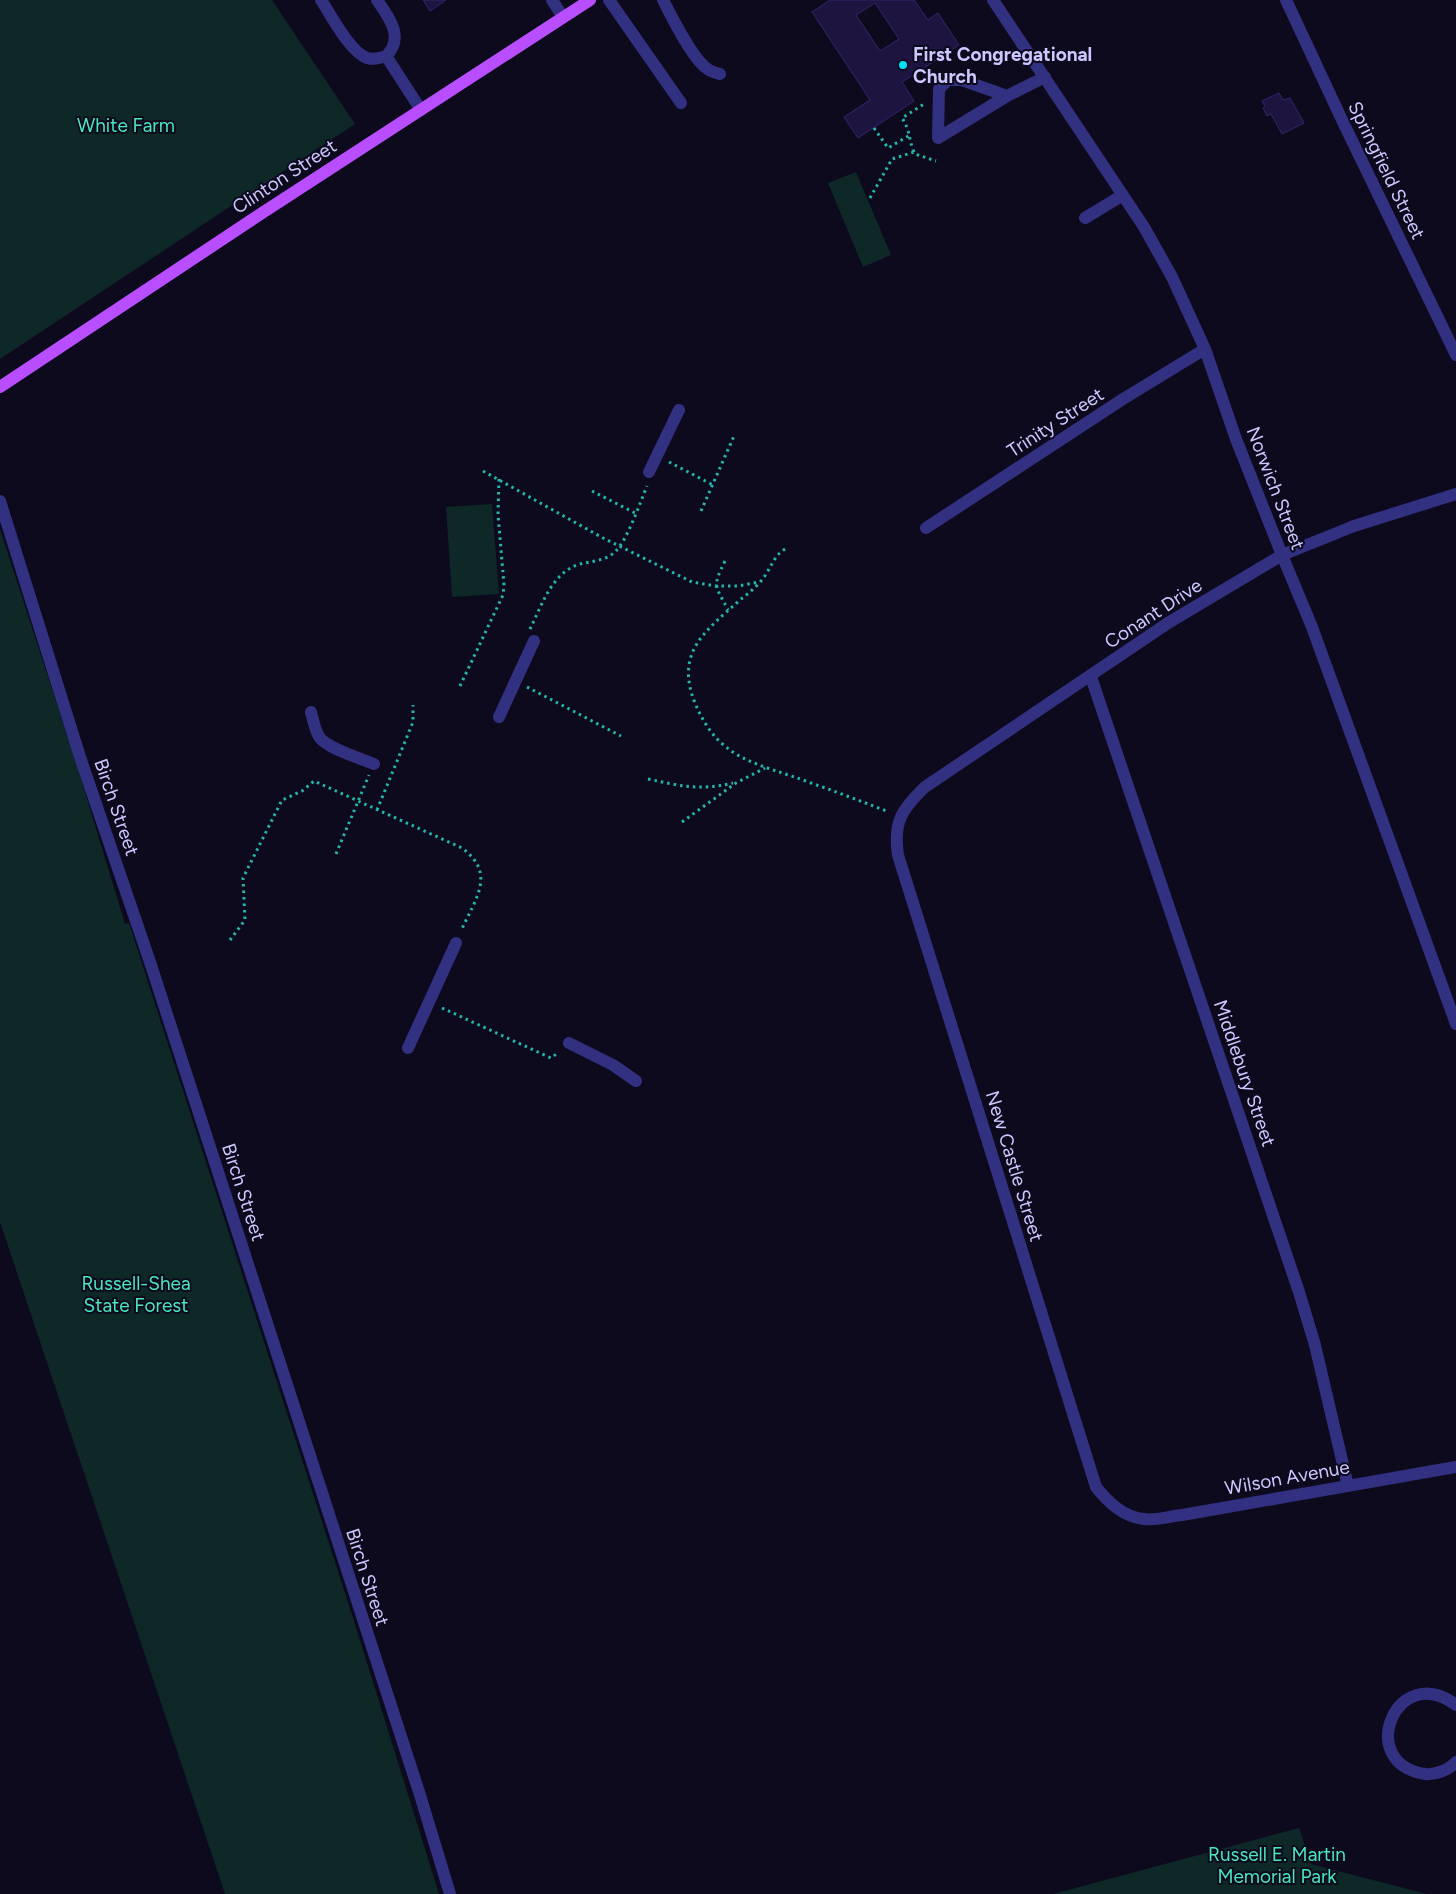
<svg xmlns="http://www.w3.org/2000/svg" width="1456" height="1894" font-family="Figtree,sans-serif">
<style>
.green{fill:#0d2827}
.building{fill:#1d1540;stroke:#32256e;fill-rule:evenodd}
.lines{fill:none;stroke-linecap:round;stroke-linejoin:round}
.path{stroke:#24b6aa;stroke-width:3;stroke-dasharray:2.5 4;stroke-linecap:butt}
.minor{stroke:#323181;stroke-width:12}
.major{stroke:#b84eff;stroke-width:12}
.poi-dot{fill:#00e0f2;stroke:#0d0a1e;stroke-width:2}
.labels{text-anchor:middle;stroke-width:4;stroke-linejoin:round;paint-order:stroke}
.poi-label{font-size:19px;font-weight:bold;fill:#ccc7ff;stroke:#0d0a1e;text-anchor:start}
.park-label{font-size:19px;fill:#4be7bc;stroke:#0d0a1e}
.street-label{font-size:19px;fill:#ccc7ff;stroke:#0d0a1e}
</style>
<rect width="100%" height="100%" fill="#0d0a1e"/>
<!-- green -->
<path class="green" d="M 0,0 L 272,0 L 355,124 L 0,359 Z
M 856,172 L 891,255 L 863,267 L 828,183 Z
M 492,504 L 499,594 L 452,597 L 446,507 Z
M 0,529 L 78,769 L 125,924 L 129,923 L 353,1618 L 439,1894 L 225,1894 L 0,1222 Z
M 1299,1828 L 1311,1864 L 1427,1894 L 1053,1894 Z"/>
<!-- building -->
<path class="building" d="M 423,0 L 446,0 L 430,11 Z
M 830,0 L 914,0 L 928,20 L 938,13 L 959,45 L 902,82 L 914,101 L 858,138 L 844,117 L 870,100 L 812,12 ZM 875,3 L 899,39 L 880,51 L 856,15 Z
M 1279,93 L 1283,100 L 1290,98 L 1304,123 L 1282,134 L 1271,114 L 1267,116 L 1263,108 L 1265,106 L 1262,101 Z"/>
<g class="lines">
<!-- path -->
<path class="path" d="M 874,128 L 888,148 L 910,135
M 914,152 C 908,138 911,132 902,118 L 924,104
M 870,198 L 892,159 L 914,152 L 918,155 L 936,161
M 669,462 L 713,485
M 483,471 L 603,538 L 692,582 L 716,586 L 738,586 L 759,582
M 592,491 L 635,513
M 701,511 L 734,436
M 785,549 C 773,556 770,571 761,581 C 755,588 748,594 741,599 C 707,630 674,651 695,703 C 719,762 759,763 811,783 C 837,792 863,802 889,812
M 725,561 C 712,588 715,584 728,610
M 530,629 C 542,605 552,572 580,564 C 592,561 606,561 616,551 C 628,538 640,503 647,486
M 460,686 L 503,595 L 504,585 L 498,514 L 499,479
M 527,687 L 621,736
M 648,779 C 681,786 699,791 733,783
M 377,810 L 413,722 L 413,705
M 682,822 L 736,783 L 765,768
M 336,854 L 369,775
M 230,940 L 245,920 L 243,878 L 282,800 L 302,791 L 314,781 L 462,848 C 497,874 475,899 461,931
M 442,1008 L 551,1058 L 559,1052"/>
<!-- minor -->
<path class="minor" d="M 321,0 C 331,15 350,52 367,58 C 373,60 379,58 386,56 L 421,110
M 377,0 C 389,17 405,38 386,56
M 552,0 L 563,17
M 609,0 L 681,103
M 663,0 C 672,17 693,61 709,70 C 712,72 717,73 720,74
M 993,0 L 1144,227 L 1172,277 L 1205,349 L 1236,439 L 1282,555 L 1312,627 L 1456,1024
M 1286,0 L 1342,120 L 1456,355
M 1007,96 L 938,138 L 939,89 L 948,80 L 962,80 L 1007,96 L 1045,77
M 1085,218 L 1123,195
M 649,472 L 679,410
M 1456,494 L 1354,526 L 1282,555 L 1168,623 L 925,787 C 902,809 893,822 898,855 L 1096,1487 C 1108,1502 1122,1516 1143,1519 C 1155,1521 1170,1516 1182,1515 L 1456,1467
M 0,501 L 81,760 L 150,962 L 420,1795 L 450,1894
M 926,528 L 1123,399 L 1205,349
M 1091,677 L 1299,1292 L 1315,1345 L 1348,1486
M 311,712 C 313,720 315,731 320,738 C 329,749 360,758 374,764
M 499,717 L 534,641
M 569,1043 L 613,1065 L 636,1081
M 408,1048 L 456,943
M 1456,1705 C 1397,1660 1354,1763 1425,1774 C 1435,1775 1449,1770 1456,1762"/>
<!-- major -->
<path class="major" d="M 0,387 L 259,215 L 590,0"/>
</g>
<!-- markers -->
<circle class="poi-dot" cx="903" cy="65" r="5"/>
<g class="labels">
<!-- poi labels -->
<g class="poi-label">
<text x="913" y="61">First Congregational<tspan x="913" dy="22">Church</tspan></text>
</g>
<!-- park labels -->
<g class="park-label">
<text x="126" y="132">White Farm</text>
<text x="136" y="1290">Russell-Shea<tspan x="136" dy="22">State Forest</tspan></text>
<text x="1277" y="1861">Russell E. Martin<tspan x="1277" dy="22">Memorial Park</tspan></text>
</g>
<!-- street labels -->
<g class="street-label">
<text transform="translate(1387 170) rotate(64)" y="7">Springfield Street</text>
<text transform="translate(284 176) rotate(-33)" y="7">Clinton Street</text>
<text transform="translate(1055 422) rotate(-33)" y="7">Trinity Street</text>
<text transform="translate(1276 488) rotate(69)" y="7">Norwich Street</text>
<text transform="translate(1153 613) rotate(-33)" y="7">Conant Drive</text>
<text transform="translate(117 807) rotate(71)" y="7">Birch Street</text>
<text transform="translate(1245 1073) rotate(71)" y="7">Middlebury Street</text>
<text transform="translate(1015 1166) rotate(73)" y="7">New Castle Street</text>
<text transform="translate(244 1192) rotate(72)" y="7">Birch Street</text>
<text transform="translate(1287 1477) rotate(-10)" y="7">Wilson Avenue</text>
<text transform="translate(368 1577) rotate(72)" y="7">Birch Street</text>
</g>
</g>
</svg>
